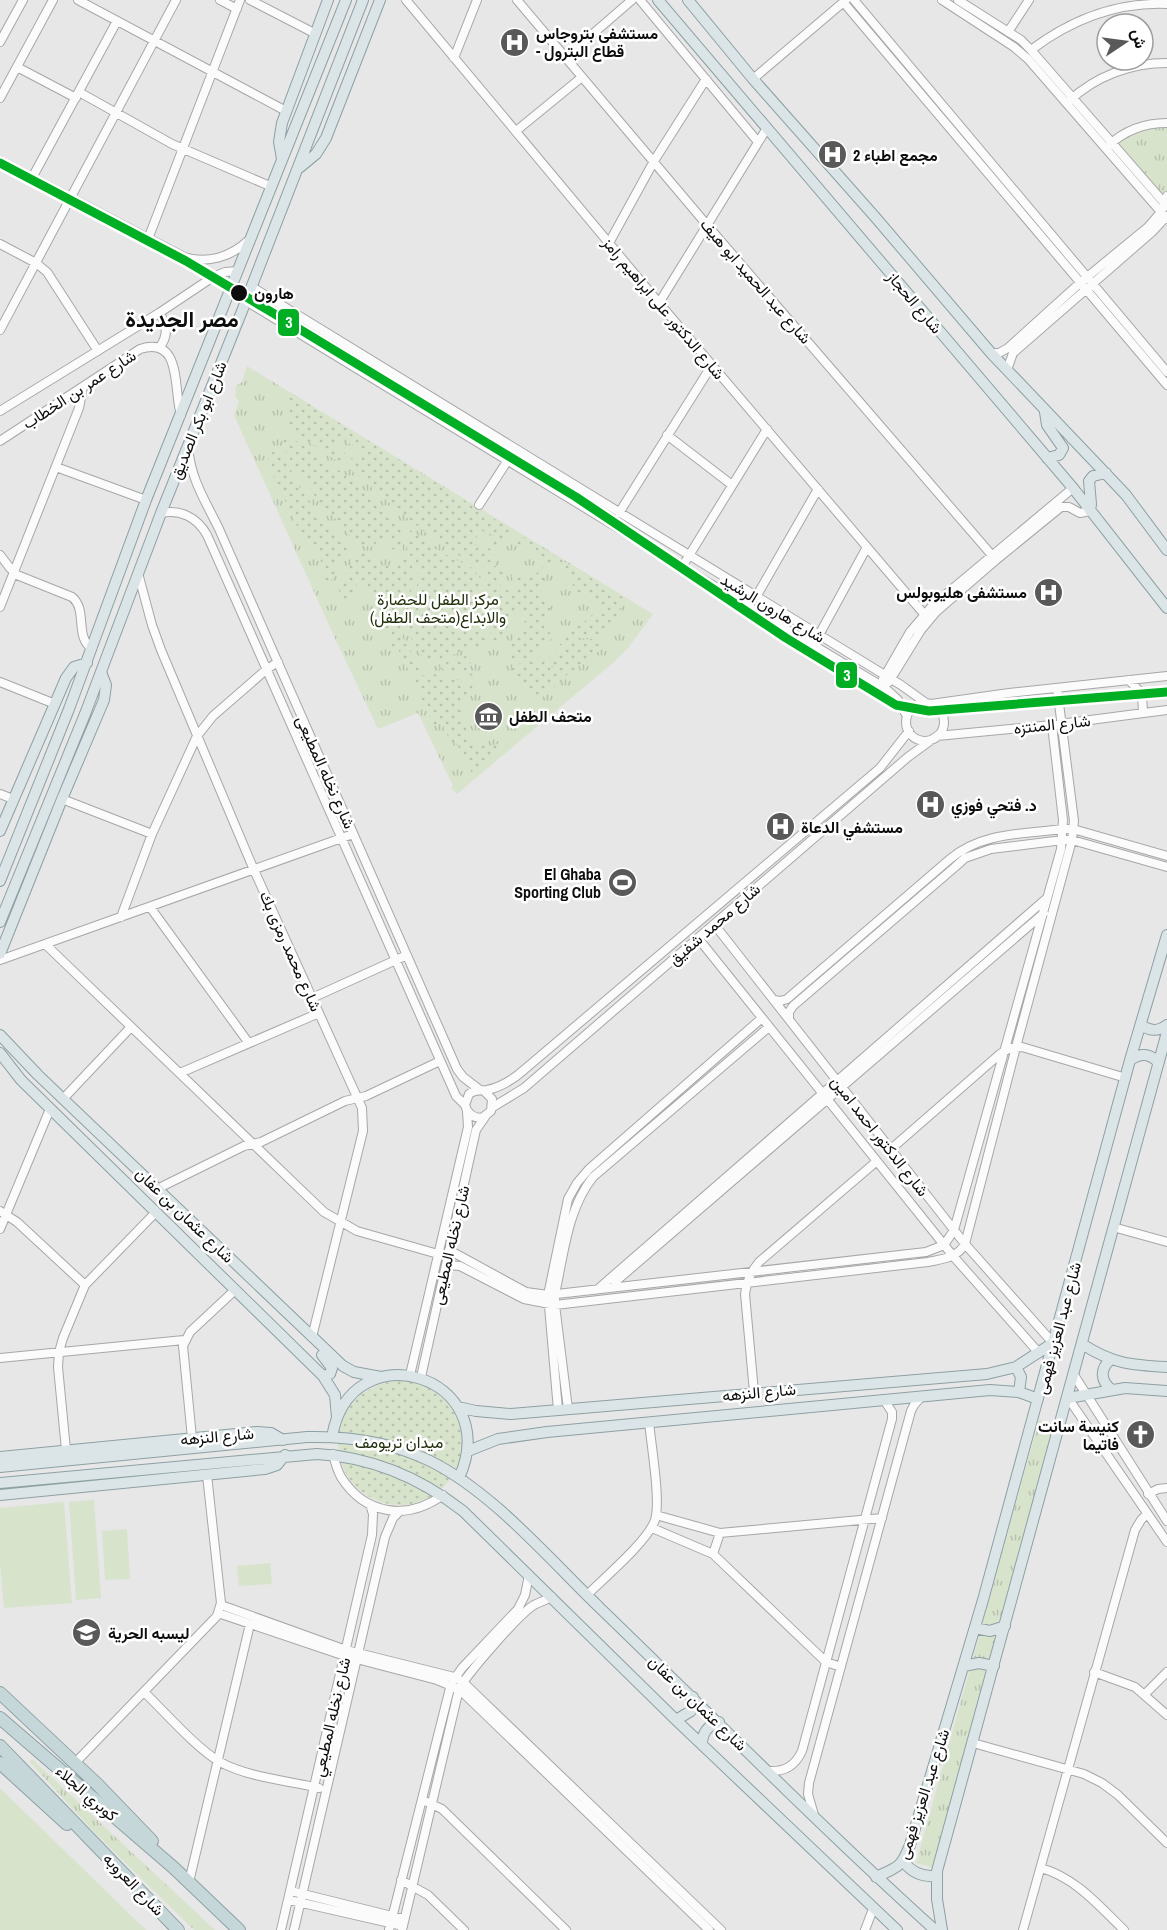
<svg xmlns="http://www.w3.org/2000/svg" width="1167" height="1930" font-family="'Archivo Narrow',Vazirmatn,sans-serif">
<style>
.grass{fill:#d8e3cc}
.park{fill:url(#park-tufts)}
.garden{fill:url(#garden-dots);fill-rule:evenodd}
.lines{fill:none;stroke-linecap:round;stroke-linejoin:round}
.minor-casing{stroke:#a7a7a8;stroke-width:10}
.major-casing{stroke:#8da0a3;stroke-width:12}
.highway-casing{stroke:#8da0a3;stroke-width:14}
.minor{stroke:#fbfbfc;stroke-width:8}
.major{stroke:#dbe5e7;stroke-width:10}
.highway{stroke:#c6d7da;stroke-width:12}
.metro-1-casing{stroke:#fff;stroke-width:14}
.metro-1{stroke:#00af23;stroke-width:9}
.stop-dot{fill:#0d0d0e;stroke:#fff;stroke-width:2}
.labels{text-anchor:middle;stroke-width:5;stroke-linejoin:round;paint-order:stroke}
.poi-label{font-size:16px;font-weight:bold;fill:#0d0d0e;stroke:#fff;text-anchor:start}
.street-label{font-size:16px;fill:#0d0d0e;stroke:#fff}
.stop-label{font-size:16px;font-weight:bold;fill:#0d0d0e;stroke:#fff;text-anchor:start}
.park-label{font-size:16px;fill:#212f0b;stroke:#fff}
.district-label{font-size:22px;font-weight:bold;fill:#0d0d0e;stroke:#fff}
.line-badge{stroke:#fff;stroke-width:2}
.badge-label{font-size:16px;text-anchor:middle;font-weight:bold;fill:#fff}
</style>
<defs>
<pattern id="park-tufts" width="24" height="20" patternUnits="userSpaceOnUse" patternTransform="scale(1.5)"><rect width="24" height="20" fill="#d8e3cc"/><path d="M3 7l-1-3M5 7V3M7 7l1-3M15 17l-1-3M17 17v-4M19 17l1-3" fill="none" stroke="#b8c2ae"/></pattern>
<pattern id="garden-dots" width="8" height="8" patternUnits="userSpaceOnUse" patternTransform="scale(1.5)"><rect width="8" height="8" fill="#d8e3cc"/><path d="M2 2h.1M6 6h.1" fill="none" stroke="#b8c2ae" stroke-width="1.8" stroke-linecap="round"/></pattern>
</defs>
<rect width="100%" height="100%" fill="#e7e7e8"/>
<!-- grass -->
<path class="grass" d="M 94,1500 L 101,1598 L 76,1600 L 69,1502 Z
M 64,1502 L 72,1603 L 4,1608 L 0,1564 L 0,1508 Z
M 127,1529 L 130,1579 L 105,1580 L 102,1531 Z
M 270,1563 L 272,1584 L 239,1586 L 237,1566 Z
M 0,1788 L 146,1930 L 0,1930 Z"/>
<!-- park -->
<path class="park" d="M 1167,123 L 1167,197 L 1165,204 L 1112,143 L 1121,136 Z
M 247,366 L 653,614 L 628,648 L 614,662 L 457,794 L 451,788 L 453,786 L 418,713 L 378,729 L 333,634 L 234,415 L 239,401 L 235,396 L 236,386 L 242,382 Z
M 1039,1420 L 1057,1425 L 934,1868 L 916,1863 Z
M 32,1759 L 215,1930 L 194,1930 L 94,1832 L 30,1762 Z"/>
<!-- garden -->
<path class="garden" d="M 288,391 L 519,534 C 497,536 490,545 496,567 C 461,574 375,487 346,466 L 352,462 L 351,456 L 360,461 L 365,453 L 339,437 L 334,447 L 345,453 L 339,462 L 286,427 L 288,425 L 285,423 L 293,404 L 284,398 ZM 480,530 L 495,536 L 491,549 L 473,544 Z
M 289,436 L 351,479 L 396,518 L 403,535 L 403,551 L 392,549 L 392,541 L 380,540 L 376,542 L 375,547 L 364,546 L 353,539 L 339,522 L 323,508 L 284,450 L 283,438 Z
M 274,451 C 288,454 290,469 295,480 C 310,506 330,528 353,547 L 348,556 L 344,554 L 328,587 L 325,585 L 325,572 L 318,554 L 302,536 L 268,465 L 268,456 Z
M 410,530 L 437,550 L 474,569 L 481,580 L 486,648 L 462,651 L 432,663 C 424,660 420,653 416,646 C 390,609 428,598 416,560 L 408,553 L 407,549 Z
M 521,535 L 627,600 C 625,604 620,609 618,614 C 614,623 613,629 601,632 L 601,637 L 574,639 L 550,650 L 549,648 L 562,641 L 573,628 L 582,624 L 593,614 L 598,618 L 601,616 L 603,607 L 597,601 L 588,602 L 586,596 L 581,592 L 574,592 C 573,574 562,560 544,564 L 542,558 L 517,543 L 517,539 Z
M 357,551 L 374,554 L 374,565 L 393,566 L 397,557 L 404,557 L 411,562 C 424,607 372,615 424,666 L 422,669 L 410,673 L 398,649 L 392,646 L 380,617 L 376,593 L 365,585 L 357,583 L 356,586 L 357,595 L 344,604 L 339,591 L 338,584 L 348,571 Z
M 543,567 L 545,578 L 541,585 L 541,590 L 548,600 L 553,618 L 550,614 L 549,616 L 546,616 L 547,621 L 543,630 L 551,633 L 553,631 L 556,633 C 547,645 524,672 509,656 C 506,638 527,629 529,613 L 524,611 L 516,613 L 498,643 L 495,646 L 491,645 L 486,574 L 488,571 L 497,569 L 503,572 L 505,575 L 499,580 L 500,585 C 504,590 511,593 517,588 L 518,585 L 511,576 L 520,574 L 526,577 L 535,575 Z
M 592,639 L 595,644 L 602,643 L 603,648 L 564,677 L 549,659 C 558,646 576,639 592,639 Z
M 471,655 L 470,668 L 474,676 L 455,673 L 438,668 L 452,659 Z
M 543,656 L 562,680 L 537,702 L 527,688 L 511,676 L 512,666 Z
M 430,673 L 472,684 L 474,693 L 460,697 L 468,738 L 471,738 L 473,745 L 485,743 L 486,747 L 508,741 L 509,744 L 473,775 L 456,742 L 451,743 L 442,723 L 434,726 L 413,679 Z
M338 1443a62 62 0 1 1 124 0a62 62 0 1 1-124 0Z"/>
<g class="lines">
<defs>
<path id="minor" d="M 78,0 L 286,111
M 220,0 L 237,9
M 250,0 L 316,34
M 406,0 L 659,303 L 924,614
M 517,0 L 707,225 L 996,560
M 640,0 L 758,142
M 854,0 L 1167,372
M 942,0 L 1014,47 L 1028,59 L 1167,219
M 958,0 L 1021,40 L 1031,50 L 1167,206
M 844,3 L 1167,385
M 1008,32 L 1029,0
M 0,42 L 23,0
M 1031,50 C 1072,19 1116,2 1167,4
M 566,57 L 632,0
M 454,58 L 477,0
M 17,67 L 76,98
M 753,79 L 846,0
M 79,92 L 172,144 L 272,187
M 0,98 L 53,0
M 1069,101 C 1096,76 1131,63 1167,63
M 516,131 L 582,77
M 1108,146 C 1124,131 1145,123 1167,123
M 0,161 L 184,257 C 208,264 231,257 249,240
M 32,178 L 117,21
M 148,239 L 240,0
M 609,243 L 654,161 L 706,79
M 0,244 L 36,263 L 47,272 L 98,351
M 252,287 L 901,685 L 926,703
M 246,301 L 682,567 L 885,688 L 898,700 L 907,716
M 659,303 L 767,128
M 0,330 L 176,0
M 159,348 C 168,337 168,325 159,313
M 991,353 L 999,353 L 1008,348 L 1081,282 L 1148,227 L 1161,212 L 1167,196
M 1007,370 L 1013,353 L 1152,232 L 1167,216
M 0,411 L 159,313 L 213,277 L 225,272 L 238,271
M 667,435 L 732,485
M 0,441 L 140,349 C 183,335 173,391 181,415
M 188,447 C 191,480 205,500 219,529 L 457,1069 L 463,1077 L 480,1090
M 56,467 L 146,500
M 479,505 L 515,449
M 161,513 C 180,509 197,517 207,535 L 456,1096 L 465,1105
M 619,513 L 712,365
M 0,555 L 10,568 L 17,575 L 72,597 C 88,610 74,636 92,649
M 682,567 L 767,429
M 138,573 L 152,625 L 161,650 L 254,870 L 362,1108 L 363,1131 L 312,1337
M 756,597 L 818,489
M 0,607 L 79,408 L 83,387
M 819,635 L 867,547
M 883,679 L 910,632 L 933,605 L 1073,488
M 1129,680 L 1142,694 L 1143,713
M 0,682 L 55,704
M 889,682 L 921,630 L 936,612 L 996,560 L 1061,507 L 1069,507 L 1080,513 L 1090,511
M906 722a19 19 0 1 1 38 0a19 19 0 1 1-38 0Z
M 931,704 L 1009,693 L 1167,676
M 937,736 L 1052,725 L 1167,710
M 0,794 L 13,799
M 62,799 L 152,834
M 150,907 L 248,1042
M 121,917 L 152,834 L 197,736 L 213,716 L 267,669 L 278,662
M 714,924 L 965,1244 L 1053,1343
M 698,938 L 953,1256 L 1039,1353
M 45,944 L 324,1212 L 357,1231 L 438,1254
M 0,960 L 353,834
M 312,998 L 407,955
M 774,1000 L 781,1001 L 787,999 L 950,859 C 982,832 1024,834 1063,829 L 1073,829 L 1167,856
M 789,1019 L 789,1012 L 793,1006 L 955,867 L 965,858 L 991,849 L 1063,840 L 1072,840 L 1167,867
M 180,1073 L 319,1013
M 484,1091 L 492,1099 L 491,1111 L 482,1118 C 473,1118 467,1113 465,1105 L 469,1094 C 476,1089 480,1091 487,1090 C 502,1087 514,1079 525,1069 L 880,768 L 909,731
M 63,1099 L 131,1027
M 493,1107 L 524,1088 L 908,757 L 934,738
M 891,1149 L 1000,1054 L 1010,1048 L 1022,1047 L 1126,1078
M 157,1189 L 244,1146 L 261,1142 L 345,1101 L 366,1096 L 440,1061
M 0,1211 L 17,1222 L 85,1285
M 1113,1227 L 1167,1242
M 0,1229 L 50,1109
M 449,1250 L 526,1292 L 548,1295 L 926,1252 L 944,1245 L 954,1230 L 1061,849 L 1063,820 L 1052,725
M 446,1265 L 460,1266 L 524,1299 L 555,1305 L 928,1262 C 943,1259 957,1258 965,1244 L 1016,1047 L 1072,840 L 1074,821 L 1057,688
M 615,1282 L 1044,913
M 598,1289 L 1047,898
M 0,1358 L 184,1340
M 410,1375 L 468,1127 L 467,1112
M 1074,1375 L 1167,1521
M 421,1377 L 476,1130 L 485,1117
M 754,1392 L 745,1294 C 747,1280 751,1272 759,1262 L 877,1161
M 1068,1398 L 1167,1542
M 568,1409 L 555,1305 L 555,1294 C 564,1254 567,1210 593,1177 L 769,1027
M 558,1410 L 548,1295 L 568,1199 L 577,1183 L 589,1169 L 762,1018
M 192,1438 L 183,1346 L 190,1332 L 235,1290
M 66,1450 L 58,1367 L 59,1352 L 63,1338 L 85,1285 L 156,1212
M 333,1454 C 335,1462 337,1470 341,1477 C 365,1515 407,1521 443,1495
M 1148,1494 L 1158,1489 L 1167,1488
M 656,1515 L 720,1533 L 882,1518
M 652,1528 L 713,1554 L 826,1662 L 841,1667
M 713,1554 L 720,1533
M 587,1595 C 604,1578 648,1541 655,1520 C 661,1501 651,1444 649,1422
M 221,1605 L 346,1650 L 454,1677 L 463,1682 L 721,1930
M 218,1613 L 345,1656 L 437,1680 L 459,1689 L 709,1930
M 1094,1672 L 1135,1687 L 1167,1715
M 144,1692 C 165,1712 196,1748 220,1762 C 247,1777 289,1781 319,1788
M 1145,1694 L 1167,1672
M 973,1743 L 1084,1774 L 1102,1783 L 1118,1795 L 1167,1843
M 75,1763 L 217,1616 L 221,1603 L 207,1475
M 768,1771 C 785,1772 795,1766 802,1751 L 892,1419 L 892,1412 L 884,1400
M 427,1802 L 442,1809 L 566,1930
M 814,1815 L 808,1794 L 809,1783 L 911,1411 L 914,1405 L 922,1396
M 1041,1868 C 1076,1878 1098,1905 1124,1930
M 401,1880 L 428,1895 L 464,1930
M 189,1882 L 250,1624
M 291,1891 L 404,1919
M 289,1900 L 403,1926
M 281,1930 L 372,1535 L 373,1514 L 370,1504
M 294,1930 L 385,1537 L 393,1518 L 400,1511
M 389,1930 L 451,1684 L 462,1668 L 518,1609 L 525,1595 L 529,1575
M 402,1930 L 459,1689 C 468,1673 519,1614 534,1605 C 540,1602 546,1600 552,1597
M 865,1930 L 873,1909
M 1023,1930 L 1135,1530 L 1141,1520 L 1147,1514"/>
<path id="major" d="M 658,0 L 1073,488 L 1167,608
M 688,0 L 753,79 L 876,218 L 991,353 L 1126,495 L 1167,550
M 282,159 L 279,142 L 282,123 L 328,0
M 299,168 L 316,154 L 326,138 L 380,0
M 1045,412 L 1047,425 L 1063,448 L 1059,455 L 1047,458
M 1090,511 L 1091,504 L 1089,481 L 1093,476 L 1106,473
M 0,831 L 66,678 L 74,667 L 87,663
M 0,881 L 69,709 L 146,500 L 346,0
M 0,922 L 85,714 L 161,513 L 246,301 L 363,0
M 0,954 L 62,799 L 104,700 L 106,685 L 101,672
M 1141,1025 C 1150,1031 1158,1032 1167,1025
M 0,1035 L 38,1075 L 343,1366 L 354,1372 L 381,1377
M 0,1053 L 21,1080 L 323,1376 L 335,1395 L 337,1417
M 1130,1060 C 1141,1053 1149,1053 1158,1062
M 1082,1344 C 1113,1364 1131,1365 1167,1367
M 322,1355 L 332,1368 L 330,1374 L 323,1376
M 1110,1360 C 1100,1369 1100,1381 1112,1390
M 1016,1367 L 1021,1377 L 1019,1392
M 1068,1398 L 1125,1388 L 1167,1391
M 458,1407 L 476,1411 L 511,1414 L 987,1374 L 1016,1367 L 1053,1343
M 332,1437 C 350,1329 505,1375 459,1478
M 468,1451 L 498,1439 L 547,1432 L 990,1390 L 1019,1392 L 1038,1399
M 0,1457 L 257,1432 L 271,1433 L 283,1440
M 0,1467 L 307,1437 C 350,1436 392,1442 430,1461 C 493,1492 551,1561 601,1609 C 712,1716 821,1827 935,1930
M 0,1483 L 317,1454 C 372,1457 419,1477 463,1511 L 676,1720 L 897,1930
M 0,1495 L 265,1469 L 277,1465 L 285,1455
M 975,1628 L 990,1631 L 1005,1626
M 964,1666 L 979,1663 L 994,1666
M 676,1720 L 691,1711 L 693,1697
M 702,1745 C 702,1733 707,1726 719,1722
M 904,1862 C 912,1873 922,1877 936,1876
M 876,1877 C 898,1867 901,1868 910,1845 L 983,1600 L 1130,1060 L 1167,935
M 942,1930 L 937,1899 L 937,1871 L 1167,1032"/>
<path id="highway" d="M 0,1693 L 97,1784 L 152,1841
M 0,1718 L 174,1868 L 239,1930
M 0,1746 L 178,1930
M 0,1763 L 67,1824"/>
</defs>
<!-- minor casing -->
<use href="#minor" class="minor-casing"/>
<!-- major casing -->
<use href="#major" class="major-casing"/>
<!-- highway casing -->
<use href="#highway" class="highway-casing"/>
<!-- minor -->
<use href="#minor" class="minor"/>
<!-- major -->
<use href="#major" class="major"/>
<!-- highway -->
<use href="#highway" class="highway"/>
<defs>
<path id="metro-1" d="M 0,163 L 186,261 L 273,313 L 576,497 L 786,638 L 896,705 L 929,711 L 1167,692"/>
</defs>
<!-- metro-1 casing -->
<use href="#metro-1" class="metro-1-casing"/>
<!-- metro-1 -->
<use href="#metro-1" class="metro-1"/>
</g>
<!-- icons -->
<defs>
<symbol id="hospital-disc" viewBox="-11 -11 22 22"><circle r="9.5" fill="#59595a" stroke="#fff"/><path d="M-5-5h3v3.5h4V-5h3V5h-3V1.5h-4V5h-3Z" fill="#fff"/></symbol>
<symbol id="museum-disc" viewBox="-11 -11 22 22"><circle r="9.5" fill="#59595a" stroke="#fff"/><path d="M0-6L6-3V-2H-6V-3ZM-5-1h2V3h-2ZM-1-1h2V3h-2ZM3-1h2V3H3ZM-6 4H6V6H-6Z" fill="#fff"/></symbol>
<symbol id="stadium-disc" viewBox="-11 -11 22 22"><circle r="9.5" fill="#59595a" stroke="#fff"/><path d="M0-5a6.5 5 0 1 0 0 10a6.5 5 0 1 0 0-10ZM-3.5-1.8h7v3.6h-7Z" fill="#fff"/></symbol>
<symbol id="church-disc" viewBox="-11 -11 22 22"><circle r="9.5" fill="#59595a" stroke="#fff"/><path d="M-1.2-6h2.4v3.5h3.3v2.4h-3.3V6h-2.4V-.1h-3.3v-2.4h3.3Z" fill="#fff"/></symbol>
<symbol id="school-disc" viewBox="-11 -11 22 22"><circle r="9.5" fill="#59595a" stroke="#fff"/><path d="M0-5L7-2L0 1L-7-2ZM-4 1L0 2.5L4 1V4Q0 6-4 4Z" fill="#fff"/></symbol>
</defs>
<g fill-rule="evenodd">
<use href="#hospital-disc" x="498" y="26" width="33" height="33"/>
<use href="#hospital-disc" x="816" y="138" width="33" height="33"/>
<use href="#hospital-disc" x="1032" y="576" width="33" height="33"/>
<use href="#museum-disc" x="472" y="700" width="33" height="33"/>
<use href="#hospital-disc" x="914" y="788" width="33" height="33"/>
<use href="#hospital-disc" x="764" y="810" width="33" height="33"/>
<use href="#stadium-disc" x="606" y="866" width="33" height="33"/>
<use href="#church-disc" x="1124" y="1418" width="33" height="33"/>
<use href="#school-disc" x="70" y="1616" width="33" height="33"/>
</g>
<!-- markers -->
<circle class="stop-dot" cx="239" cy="293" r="9"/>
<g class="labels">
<!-- poi labels -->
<g class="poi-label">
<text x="536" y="39">مستشفي بتروجاس<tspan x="536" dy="18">- قطاع البترول</tspan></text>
<text x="853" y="161">مجمع اطباء 2</text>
<text x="1027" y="598" text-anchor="end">مستشفى هليوبولس</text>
<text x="509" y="722">متحف الطفل</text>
<text x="951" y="811">د. فتحي فوزي</text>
<text x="801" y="833">مستشفي الدعاة</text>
<text x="601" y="880" text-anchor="end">El Ghaba<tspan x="601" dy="18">Sporting Club</tspan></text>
<text x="1119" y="1432" text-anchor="end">كنيسة سانت<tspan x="1119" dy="18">فاتيما</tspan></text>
<text x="108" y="1639">ليسبه الحرية</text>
</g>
<!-- street labels -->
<g class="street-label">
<text transform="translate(756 281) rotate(49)" y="6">شارع عبد الحميد ابو هيف</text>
<text transform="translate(915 302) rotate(50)" y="6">شارع الحجاز</text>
<text transform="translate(664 308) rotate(50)" y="6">شارع الدكتور على ابراهيم رامز</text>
<text transform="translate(79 389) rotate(-33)" y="6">شارع عمر بن الخطاب</text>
<text transform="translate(198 420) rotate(-68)" y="6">شارع ابو بكر الصديق</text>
<text transform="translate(773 608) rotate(31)" y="6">شارع هارون الرشيد</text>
<text transform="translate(1052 724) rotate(-6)" y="6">شارع المنتزه</text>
<text transform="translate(326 772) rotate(66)" y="6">شارع نخله المطيعى</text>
<text transform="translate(714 924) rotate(-41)" y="6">شارع محمد شفيق</text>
<text transform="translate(291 951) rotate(66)" y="6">شارع محمد رمزى بك</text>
<text transform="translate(880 1136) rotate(52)" y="6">شارع الدكتور احمد امين</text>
<text transform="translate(185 1215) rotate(44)" y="6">شارع عثمان بن عفان</text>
<text transform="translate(450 1245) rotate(-77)" y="6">شارع نخله المطيعى</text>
<text transform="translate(1058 1328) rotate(-75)" y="6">شارع عبد العزيز فهمى</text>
<text transform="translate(759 1392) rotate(-5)" y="6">شارع النزهه</text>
<text transform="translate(217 1436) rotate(-5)" y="6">شارع النزهه</text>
<text transform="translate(698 1703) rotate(44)" y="6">شارع عثمان بن عفان</text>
<text transform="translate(331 1717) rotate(-77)" y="6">شارع نخله المطيعي</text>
<text transform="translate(87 1793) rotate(41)" y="6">كوبري الجلاء</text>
<text transform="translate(923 1794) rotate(-72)" y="6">شارع عبد العزيز فهمى</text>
<text transform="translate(134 1884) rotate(46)" y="6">شارع العروبه</text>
</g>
<!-- stop labels -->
<g class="stop-label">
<text x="254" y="299">هارون</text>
</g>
<!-- park labels -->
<g class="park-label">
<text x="438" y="605">مركز الطفل للحضارة<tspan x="438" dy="18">والابداع(متحف الطفل)</tspan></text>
<text x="399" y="1448">ميدان تريومف</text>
</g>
<!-- district labels -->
<g class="district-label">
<text x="182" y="327">مصر الجديدة</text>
</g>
</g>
<g class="line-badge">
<rect x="277" y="308" width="23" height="29" rx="6" fill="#00af23"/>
<rect x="835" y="661" width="23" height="28" rx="6" fill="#00af23"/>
</g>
<g class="badge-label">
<text x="289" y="328">3</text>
<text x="847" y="681">3</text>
</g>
<!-- north arrow -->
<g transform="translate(1125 42) rotate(77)"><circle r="28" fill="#ffffff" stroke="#9e9e9f" stroke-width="1.5"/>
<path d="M0-4.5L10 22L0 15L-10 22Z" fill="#59595a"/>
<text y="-9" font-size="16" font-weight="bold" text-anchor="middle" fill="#0d0d0e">ش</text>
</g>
</svg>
